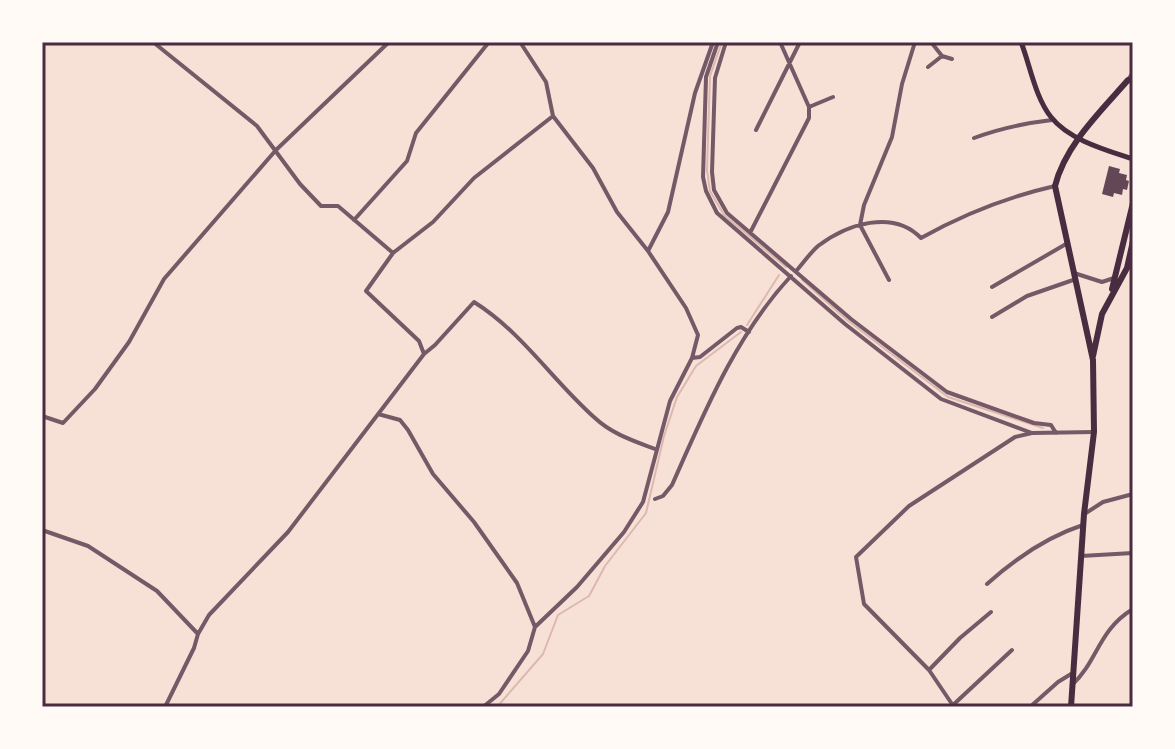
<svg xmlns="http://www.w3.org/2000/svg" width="1175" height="749" font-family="Barlow,sans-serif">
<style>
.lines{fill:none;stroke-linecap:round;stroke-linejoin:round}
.stream{stroke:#dcb8b0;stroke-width:2}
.building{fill:#644757}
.minor{stroke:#755966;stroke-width:4}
.secondary{stroke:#4a2c40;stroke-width:5}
.primary{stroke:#4a2c40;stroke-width:6}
.neatline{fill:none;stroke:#4a2c40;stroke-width:3}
</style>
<rect width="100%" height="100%" fill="#f7e1d7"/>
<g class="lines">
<!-- stream -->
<path class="stream" d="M 722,42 L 710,76 L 707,170 L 710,191 L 724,215 L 786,267
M 802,280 L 847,320 L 948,397 L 1043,428
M 747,325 L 779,275
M 497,707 L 543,654 L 558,615 L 589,596 L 605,566 L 646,513 L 664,436 L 677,397 L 696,366 L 741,332"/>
</g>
<!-- building -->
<path class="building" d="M 1109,166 L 1120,169 L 1119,173 L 1127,175 L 1126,180 L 1129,181 L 1127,190 L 1123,189 L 1122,195 L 1114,193 L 1113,197 L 1102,194 Z"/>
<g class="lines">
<!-- minor -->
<path class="minor" d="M 153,42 L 257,126 L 300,184 L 321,206 L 338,206 L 393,253 L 366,291 L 419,341 L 424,354 L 288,532 L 209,615 L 198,634 L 194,648 L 165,707
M 520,42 L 546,82 L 553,116 L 593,168 L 617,212 L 648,251
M 718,42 L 706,77 L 703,177 L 706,191 L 717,213 L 845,324 L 941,399 L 1032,433
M 726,42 L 715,78 L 712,172 L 714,190 L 727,213 L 851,319 L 947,392 L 1034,423 L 1051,425 L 1056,433
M 931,42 L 942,56 L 952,59
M 928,67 L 942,56
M 1128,80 L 1133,72
M 809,107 L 833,97
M 756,130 L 800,42
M 974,138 C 998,129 1026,123 1052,120
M 354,220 L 407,161 L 416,133 L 489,42
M 751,231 L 809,118 L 809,107 L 780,42
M 393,253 L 433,222 L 474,178 L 553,116
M 797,270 C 804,262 810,253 818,246 C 847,224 893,209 921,238 C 964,214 1007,197 1055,186
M 1074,273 L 1102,282 L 1114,278
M 889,280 L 860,225 L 864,205 L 892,137 L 902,84 L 915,42
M 992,287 L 1066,244
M 992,317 L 1027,296 L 1076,279
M 424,354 L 435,345 L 474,302 C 522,332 553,381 595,418 C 612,434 634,441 655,449
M 692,358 L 700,357 L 737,328 L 741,327 L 749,332
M 378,414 L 400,420 L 408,430 L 433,474 L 474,522 L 517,583 L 535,627
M 42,416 L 63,423 L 95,389 L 129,342 L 164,279 L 276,150 L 389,42
M 655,499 L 663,496 L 672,485 C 704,413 736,335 791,276
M 1086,513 L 1103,502 L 1133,494
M 42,530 L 88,546 L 157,591 L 198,634
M 1081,556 L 1133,553
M 987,584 C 1016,558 1046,537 1083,525
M 929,670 L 960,638 L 991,612
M 1072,685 C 1098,661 1098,630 1133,609
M 953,705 L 1012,650
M 483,707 L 499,694 L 528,651 L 535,627 L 577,587 L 624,532 L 643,502 L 670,401 L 692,358 L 698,335 L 686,308 L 648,251 L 668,212 L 695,93 L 713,42
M 954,707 L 929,670 L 864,604 L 856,557 L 909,506 L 1015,437 L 1032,433 L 1094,432
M 1030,707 L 1058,682 L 1071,674"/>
<!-- secondary -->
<path class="secondary" d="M 1021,42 C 1030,65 1035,97 1051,117 C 1069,140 1106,150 1133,159"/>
<!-- primary -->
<path class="primary" d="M 1112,289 L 1133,203
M 1093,356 L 1102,314 L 1127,268 L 1133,241
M 1071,707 L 1084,514 L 1094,432 L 1093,360 L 1055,186 C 1065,145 1101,111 1128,80 L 1133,80"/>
</g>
<!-- border -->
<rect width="1175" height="749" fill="none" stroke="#fffaf5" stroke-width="88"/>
<rect x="44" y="44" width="1087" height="661" class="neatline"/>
</svg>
